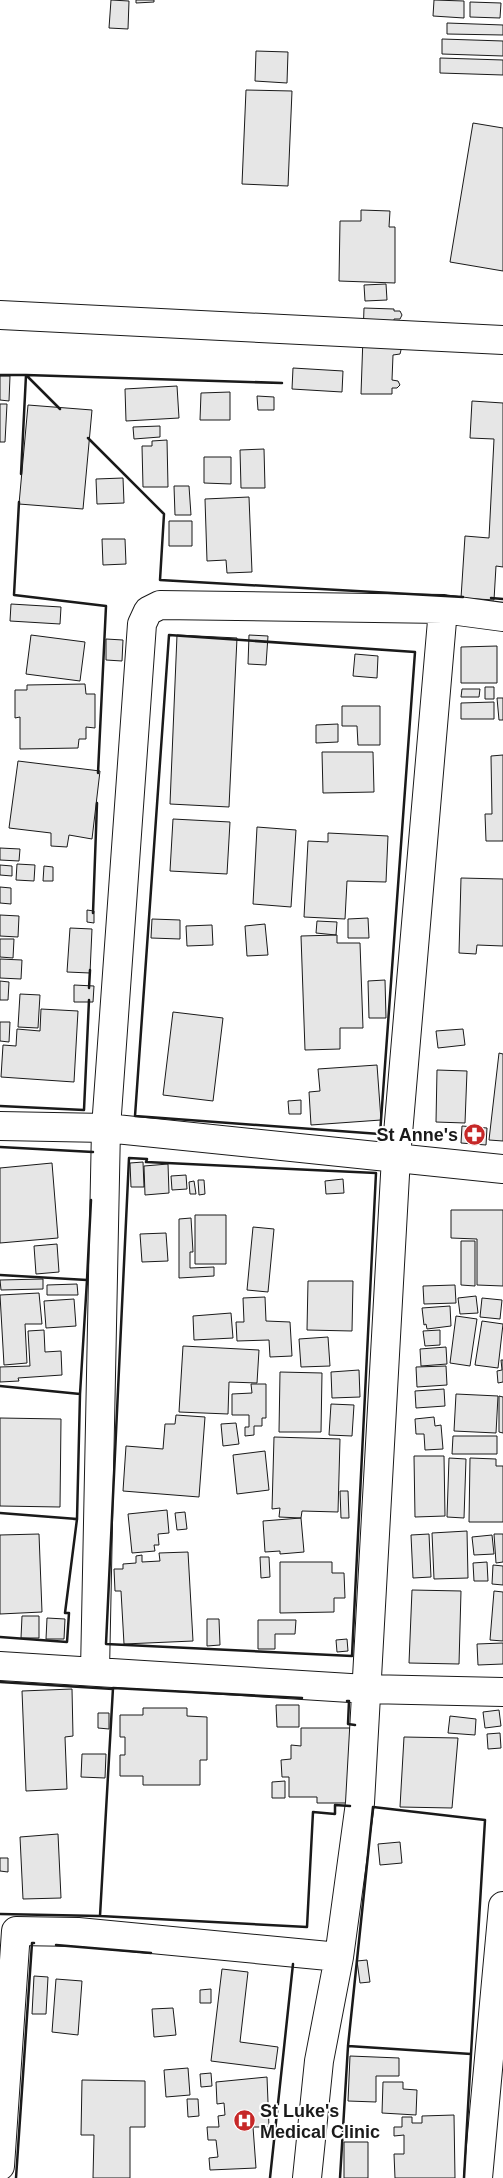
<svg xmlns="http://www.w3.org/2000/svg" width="503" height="2178" font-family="Helvetica,sans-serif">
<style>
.building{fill:#e6e6e6;stroke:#1a1a1a}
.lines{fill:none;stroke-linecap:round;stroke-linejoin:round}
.street-casing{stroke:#1a1a1a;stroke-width:30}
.street{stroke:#fff;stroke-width:28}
.wall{stroke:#1a1a1a;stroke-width:2.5}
.labels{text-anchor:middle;stroke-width:4;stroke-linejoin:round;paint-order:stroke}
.poi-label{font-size:18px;font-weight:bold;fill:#1a1a1a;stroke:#fff;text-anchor:end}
</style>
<rect width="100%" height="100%" fill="#fff"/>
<!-- building -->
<path class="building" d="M 111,0 L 129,1 L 128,29 L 109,28 Z
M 136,0 L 154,0 L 154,2 L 136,3 Z
M 434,0 L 464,1 L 464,18 L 433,16 Z
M 470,2 L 501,3 L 500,18 L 470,17 Z
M 447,23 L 503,25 L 503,35 L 447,34 Z
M 442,39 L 503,41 L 503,56 L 442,54 Z
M 256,51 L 288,52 L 287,83 L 255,81 Z
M 440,58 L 503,60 L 503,75 L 440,73 Z
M 246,90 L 292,91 L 288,186 L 242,184 Z
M 473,123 L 503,128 L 503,271 L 450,262 Z
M 361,210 L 390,211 L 389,227 L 395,227 L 395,283 L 339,281 L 340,221 L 361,221 Z
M 386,284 L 387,300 L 365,301 L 364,285 Z
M 364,308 L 394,309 L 394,311 L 400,311 L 402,315 L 400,319 L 394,319 L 393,345 L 399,346 L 401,350 L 400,354 L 393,355 L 392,380 L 398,381 L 400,385 L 397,388 L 392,388 L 392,394 L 361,394 Z
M 293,368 L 343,371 L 342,392 L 292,389 Z
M 0,376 L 10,376 L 9,401 L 0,400 Z
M 177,386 L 179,418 L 126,421 L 125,389 Z
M 230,392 L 230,420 L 200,420 L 201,393 Z
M 257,396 L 274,397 L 274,410 L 258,410 Z
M 472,401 L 503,403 L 503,567 L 496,566 L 494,600 L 461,598 L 465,536 L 489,538 L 494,439 L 470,438 Z
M 0,404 L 7,404 L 5,442 L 0,442 Z
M 28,405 L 92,410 L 83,509 L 19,504 Z
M 160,426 L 160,437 L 134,439 L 133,427 Z
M 167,440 L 168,487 L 143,487 L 142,446 L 152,446 L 152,441 Z
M 264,449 L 265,488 L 241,488 L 240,450 Z
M 204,457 L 231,457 L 231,484 L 204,483 Z
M 123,478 L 124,503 L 97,504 L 96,479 Z
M 174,486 L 189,486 L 191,515 L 175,515 Z
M 249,497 L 252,572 L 227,573 L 226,560 L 207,561 L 205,499 Z
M 169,521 L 192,521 L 192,546 L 169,546 Z
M 102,539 L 125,539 L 126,564 L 103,565 Z
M 11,604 L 61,607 L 60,624 L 10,621 Z
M 31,635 L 85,642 L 80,681 L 26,674 Z
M 177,635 L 237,638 L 229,807 L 170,804 Z
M 249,635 L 268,636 L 266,665 L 248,664 Z
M 106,639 L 123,640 L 122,661 L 106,660 Z
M 497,646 L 497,683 L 461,683 L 461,647 Z
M 355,654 L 378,656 L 377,678 L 353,676 Z
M 85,684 L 86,694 L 95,694 L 95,728 L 86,727 L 86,739 L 79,739 L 78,748 L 20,749 L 20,717 L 15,718 L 15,690 L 27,690 L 27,685 Z
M 485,687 L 494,687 L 494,699 L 485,699 Z
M 462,689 L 480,689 L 479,697 L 461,697 Z
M 497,698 L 503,698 L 503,720 L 499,720 Z
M 494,702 L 494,719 L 461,719 L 461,703 Z
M 342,706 L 380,706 L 380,745 L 358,745 L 357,726 L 342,726 Z
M 338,724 L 338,742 L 316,743 L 316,725 Z
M 322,752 L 373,752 L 374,792 L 323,793 Z
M 503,755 L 503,841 L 486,841 L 485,814 L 492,814 L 491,756 Z
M 18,761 L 100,771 L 92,839 L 69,835 L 67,847 L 51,846 L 51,833 L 9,828 Z
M 173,819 L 230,822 L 227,874 L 170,871 Z
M 257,827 L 296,830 L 291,907 L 253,904 Z
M 328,833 L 388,836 L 386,882 L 347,881 L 345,919 L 304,917 L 308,841 L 328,842 Z
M 0,848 L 20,849 L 19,861 L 0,860 Z
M 17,864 L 35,865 L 34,881 L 16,880 Z
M 0,865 L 12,866 L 12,876 L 0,875 Z
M 44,866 L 53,867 L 53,881 L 43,881 Z
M 461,878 L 503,879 L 503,946 L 477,945 L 476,954 L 459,953 Z
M 0,887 L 11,888 L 11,904 L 0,903 Z
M 87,910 L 94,911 L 94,923 L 87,922 Z
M 0,915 L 19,916 L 18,937 L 0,936 Z
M 368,918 L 369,938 L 348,938 L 348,919 Z
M 152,919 L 180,920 L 180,939 L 151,938 Z
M 317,921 L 337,922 L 336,935 L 316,933 Z
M 265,924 L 268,955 L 247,956 L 245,926 Z
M 212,925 L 213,945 L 187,946 L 186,926 Z
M 70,928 L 92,929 L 90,973 L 67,972 Z
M 337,935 L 337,943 L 360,943 L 363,1028 L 340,1028 L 340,1049 L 305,1050 L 301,936 Z
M 0,939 L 14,939 L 13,958 L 0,957 Z
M 0,959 L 22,960 L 21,979 L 0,978 Z
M 385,980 L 386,1018 L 369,1018 L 368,981 Z
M 0,981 L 9,982 L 8,1000 L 0,1000 Z
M 74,985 L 94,986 L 93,1002 L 74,1002 Z
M 20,994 L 40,995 L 38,1028 L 18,1027 Z
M 41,1009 L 78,1011 L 74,1082 L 1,1077 L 3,1045 L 16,1046 L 17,1029 L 40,1031 Z
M 173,1012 L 223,1018 L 213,1101 L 163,1095 Z
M 0,1022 L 10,1022 L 9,1042 L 0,1041 Z
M 463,1029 L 465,1045 L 438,1048 L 436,1031 Z
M 499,1053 L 503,1054 L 503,1141 L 489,1140 Z
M 377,1065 L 381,1120 L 311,1125 L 309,1092 L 320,1091 L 318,1069 Z
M 437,1070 L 467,1071 L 465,1123 L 436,1122 Z
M 301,1100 L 301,1114 L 289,1114 L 288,1101 Z
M 462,1126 L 487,1128 L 486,1145 L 461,1143 Z
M 143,1162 L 144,1187 L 131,1187 L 130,1163 Z
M 52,1163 L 58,1238 L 0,1243 L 0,1168 Z
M 168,1164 L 169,1193 L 145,1195 L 144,1166 Z
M 186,1175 L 187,1189 L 172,1190 L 171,1176 Z
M 343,1179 L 344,1193 L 326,1194 L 325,1181 Z
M 198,1180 L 204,1180 L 205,1194 L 199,1195 Z
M 194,1181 L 196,1194 L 190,1194 L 189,1182 Z
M 451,1210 L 503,1210 L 503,1286 L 477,1285 L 477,1239 L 451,1238 Z
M 195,1215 L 226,1215 L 226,1264 L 195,1264 Z
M 191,1218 L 193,1252 L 190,1252 L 190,1268 L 214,1267 L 214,1276 L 179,1278 L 179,1219 Z
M 253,1227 L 274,1229 L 268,1292 L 247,1290 Z
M 166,1233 L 168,1261 L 142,1262 L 140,1234 Z
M 461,1241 L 475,1241 L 475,1286 L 461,1285 Z
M 57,1244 L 59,1272 L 36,1274 L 34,1246 Z
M 43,1279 L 43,1289 L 1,1290 L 0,1280 Z
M 308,1281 L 353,1281 L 352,1331 L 307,1330 Z
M 77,1284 L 78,1295 L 47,1295 L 47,1285 Z
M 455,1285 L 456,1303 L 424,1304 L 423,1286 Z
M 39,1293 L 42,1324 L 25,1324 L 27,1363 L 4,1365 L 0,1295 Z
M 476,1296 L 478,1313 L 460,1314 L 458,1298 Z
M 265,1297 L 266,1321 L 290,1322 L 292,1356 L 270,1357 L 269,1340 L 237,1341 L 236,1322 L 244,1322 L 243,1298 Z
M 482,1298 L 502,1300 L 500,1319 L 480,1317 Z
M 74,1299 L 76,1326 L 46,1328 L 44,1301 Z
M 450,1306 L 451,1326 L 427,1329 L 426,1324 L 424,1325 L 422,1308 Z
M 231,1313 L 233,1338 L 194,1340 L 193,1316 Z
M 456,1316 L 477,1319 L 470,1366 L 450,1363 Z
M 482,1321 L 503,1324 L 498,1368 L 475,1365 Z
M 44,1330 L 45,1352 L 61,1351 L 62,1375 L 18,1378 L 19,1381 L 0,1382 L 0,1367 L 30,1366 L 28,1331 Z
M 440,1330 L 440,1345 L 425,1346 L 423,1331 Z
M 328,1337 L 330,1366 L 301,1367 L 299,1339 Z
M 183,1346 L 259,1350 L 257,1383 L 229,1382 L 228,1414 L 179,1412 Z
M 446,1347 L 447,1364 L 421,1366 L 420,1349 Z
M 501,1360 L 503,1360 L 503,1382 L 498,1383 L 497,1371 L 502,1370 Z
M 446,1366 L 447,1385 L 417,1387 L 416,1367 Z
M 359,1370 L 360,1397 L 332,1398 L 331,1372 Z
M 280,1372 L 322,1373 L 321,1432 L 279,1432 Z
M 251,1384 L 266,1384 L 266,1418 L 262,1418 L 262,1426 L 254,1426 L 254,1435 L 245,1436 L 245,1427 L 249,1427 L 249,1415 L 232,1415 L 232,1394 L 252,1393 Z
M 444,1389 L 445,1406 L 416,1408 L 415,1391 Z
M 456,1394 L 498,1396 L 496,1433 L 454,1431 Z
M 499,1396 L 503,1397 L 503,1433 L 499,1432 Z
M 331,1404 L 354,1405 L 352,1436 L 329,1435 Z
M 176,1415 L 205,1417 L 199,1497 L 123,1491 L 126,1446 L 163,1449 L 165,1424 L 175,1424 Z
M 434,1417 L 435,1426 L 441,1425 L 443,1449 L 425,1450 L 424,1434 L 416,1434 L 415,1419 Z
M 0,1418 L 61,1419 L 60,1507 L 0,1506 Z
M 236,1423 L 239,1444 L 223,1446 L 221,1424 Z
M 453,1436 L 497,1436 L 497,1454 L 452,1454 Z
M 274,1437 L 340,1439 L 338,1512 L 302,1511 L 301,1518 L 279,1517 L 280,1508 L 272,1509 Z
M 265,1451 L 269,1490 L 237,1494 L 233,1455 Z
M 414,1456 L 444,1456 L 445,1516 L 415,1517 Z
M 449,1458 L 466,1459 L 464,1518 L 447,1517 Z
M 470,1458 L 496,1459 L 496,1466 L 503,1466 L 503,1522 L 469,1522 Z
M 340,1491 L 348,1491 L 349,1518 L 341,1518 Z
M 167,1510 L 169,1533 L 158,1534 L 159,1545 L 154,1545 L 155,1551 L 132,1553 L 128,1514 Z
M 185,1512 L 187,1529 L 177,1530 L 175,1513 Z
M 301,1518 L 304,1552 L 280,1554 L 280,1551 L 265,1552 L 263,1521 Z
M 467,1531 L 468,1578 L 434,1579 L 432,1533 Z
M 39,1534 L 42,1612 L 0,1614 L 0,1535 Z
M 429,1534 L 431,1577 L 413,1578 L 411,1535 Z
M 494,1534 L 503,1534 L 503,1562 L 496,1563 Z
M 492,1535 L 494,1554 L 474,1555 L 472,1537 Z
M 188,1552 L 193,1641 L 124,1644 L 121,1591 L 115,1591 L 114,1569 L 123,1569 L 123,1564 L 136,1563 L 136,1556 L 142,1555 L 142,1562 L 160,1561 L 159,1553 Z
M 260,1557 L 269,1557 L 270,1577 L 261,1578 Z
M 280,1562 L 332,1562 L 332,1573 L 344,1573 L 345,1598 L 334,1598 L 334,1612 L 280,1613 Z
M 487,1562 L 488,1581 L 474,1581 L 473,1563 Z
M 493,1565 L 503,1566 L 503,1585 L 492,1584 Z
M 412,1590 L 461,1591 L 459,1664 L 409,1663 Z
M 494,1591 L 503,1592 L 503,1641 L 490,1640 Z
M 22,1616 L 39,1616 L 39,1638 L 21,1638 Z
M 47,1618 L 65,1619 L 64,1639 L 46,1639 Z
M 207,1619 L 219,1619 L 220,1645 L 207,1646 Z
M 258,1620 L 296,1620 L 295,1634 L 275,1634 L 275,1649 L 258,1649 Z
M 347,1639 L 348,1651 L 337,1652 L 336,1640 Z
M 503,1643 L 503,1664 L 478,1665 L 477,1644 Z
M 72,1689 L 73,1736 L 65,1737 L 67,1789 L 26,1791 L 22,1691 Z
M 276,1705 L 299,1705 L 299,1727 L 277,1727 Z
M 143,1708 L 187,1708 L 187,1716 L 207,1717 L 207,1760 L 200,1760 L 200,1785 L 143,1785 L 143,1776 L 120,1776 L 120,1755 L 125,1755 L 125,1737 L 120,1737 L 120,1715 L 143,1715 Z
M 499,1710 L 501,1726 L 485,1728 L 483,1712 Z
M 98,1713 L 109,1713 L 109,1729 L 98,1728 Z
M 450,1716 L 476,1719 L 475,1735 L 448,1733 Z
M 301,1728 L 350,1728 L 350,1803 L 317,1803 L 317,1797 L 289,1797 L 289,1777 L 282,1777 L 281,1760 L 291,1759 L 291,1745 L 301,1746 Z
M 500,1733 L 501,1748 L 488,1749 L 487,1734 Z
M 404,1737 L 458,1738 L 452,1808 L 400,1807 Z
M 82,1754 L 106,1754 L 105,1778 L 81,1777 Z
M 285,1781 L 285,1798 L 272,1798 L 272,1782 Z
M 58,1834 L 61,1898 L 23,1899 L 20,1837 Z
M 400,1842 L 402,1863 L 380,1865 L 378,1844 Z
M 0,1858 L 8,1858 L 8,1872 L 0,1871 Z
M 367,1960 L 370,1982 L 360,1983 L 357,1961 Z
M 222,1969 L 248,1972 L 240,2042 L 278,2047 L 275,2069 L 211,2061 Z
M 34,1976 L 48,1977 L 46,2014 L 32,2014 Z
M 56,1979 L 82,1981 L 78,2035 L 52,2032 Z
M 211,1989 L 211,2003 L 200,2003 L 200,1990 Z
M 173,2008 L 176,2035 L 154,2037 L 152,2009 Z
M 350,2056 L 399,2058 L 399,2076 L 376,2076 L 376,2102 L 348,2101 Z
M 188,2068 L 190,2095 L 166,2097 L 164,2070 Z
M 211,2073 L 212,2086 L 201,2087 L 200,2074 Z
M 267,2077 L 269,2127 L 253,2127 L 256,2168 L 210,2170 L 209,2158 L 218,2157 L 216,2140 L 208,2140 L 207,2127 L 219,2127 L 218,2116 L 225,2115 L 224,2103 L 217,2104 L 216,2082 Z
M 82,2080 L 145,2081 L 145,2127 L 130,2127 L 130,2178 L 93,2178 L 94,2135 L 81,2135 Z
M 383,2082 L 403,2082 L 403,2089 L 417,2090 L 416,2115 L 382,2113 Z
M 187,2099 L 198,2099 L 199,2116 L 188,2117 Z
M 454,2115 L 455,2178 L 395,2178 L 394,2154 L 404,2154 L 404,2135 L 394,2136 L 394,2127 L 402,2127 L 402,2117 L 412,2117 L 412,2123 L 422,2123 L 422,2116 Z
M 344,2142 L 368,2142 L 368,2178 L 344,2178 Z"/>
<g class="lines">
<defs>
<path id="street" d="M 0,315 L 503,340
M 0,1126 L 106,1128 L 503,1169
M 0,1666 L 366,1689 L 503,1692
M 95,1671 L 106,1128 L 142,624 L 148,611 L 160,605 L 443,609 L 503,617
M 0,2166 L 16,1931 L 78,1932 L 339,1957
M 307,2178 L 319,2061 L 339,1957 L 360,1803 L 396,1157 L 443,609
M 478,2178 L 503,1906"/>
</defs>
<!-- street casing -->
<use href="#street" class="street-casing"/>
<!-- street -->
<use href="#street" class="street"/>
<!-- wall -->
<path class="wall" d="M 0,375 L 26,375 L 21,474
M 60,409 L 26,375 L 282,383
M 88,438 L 164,514 L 160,580 L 463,597
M 19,502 L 14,595 L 106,606 L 98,773
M 491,598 L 503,599
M 169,635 L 415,652 L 380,1134 L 135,1116 Z
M 93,913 L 97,803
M 89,988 L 90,970
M 0,1106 L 84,1110 L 89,1000
M 0,1147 L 93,1152
M 129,1158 L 147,1159 L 146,1162 L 376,1173 L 352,1656 L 106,1644 Z
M 0,1275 L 87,1280 L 91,1200
M 0,1386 L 80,1394 L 77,1519 L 0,1513
M 80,1394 L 87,1280 L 85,1280
M 0,1637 L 67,1642 L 69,1613 L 65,1613 L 77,1519 L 74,1519
M 0,1682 L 113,1689
M 347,1701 L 349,1701 L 348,1724 L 355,1725
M 373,1807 L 485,1820 L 471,2054 L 348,2046 Z
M 0,1914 L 100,1916 L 307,1927 L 313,1812 L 335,1814 L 335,1805 L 350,1806
M 100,1916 L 113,1688 L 302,1698
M 56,1945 L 151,1953
M 16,2178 L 32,1943 L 34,1943
M 270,2178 L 293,1964
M 340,2178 L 348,2046
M 464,2178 L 471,2054"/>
</g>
<!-- icons -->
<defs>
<symbol id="pharmacy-disc" viewBox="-11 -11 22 22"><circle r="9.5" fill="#c62828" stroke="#fff"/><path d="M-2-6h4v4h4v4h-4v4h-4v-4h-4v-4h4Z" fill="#fff"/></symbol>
<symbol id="hospital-disc" viewBox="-11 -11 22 22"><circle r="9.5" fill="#c62828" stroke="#fff"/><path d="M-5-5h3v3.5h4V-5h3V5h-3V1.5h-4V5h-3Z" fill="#fff"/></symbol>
</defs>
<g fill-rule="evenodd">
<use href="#pharmacy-disc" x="462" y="1122" width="25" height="25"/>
<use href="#hospital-disc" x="232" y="2108" width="25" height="25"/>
</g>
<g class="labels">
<!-- poi labels -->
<g class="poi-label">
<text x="458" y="1141">St Anne's</text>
<text x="260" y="2117" text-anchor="start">St Luke's<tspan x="260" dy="21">Medical Clinic</tspan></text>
</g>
</g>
</svg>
